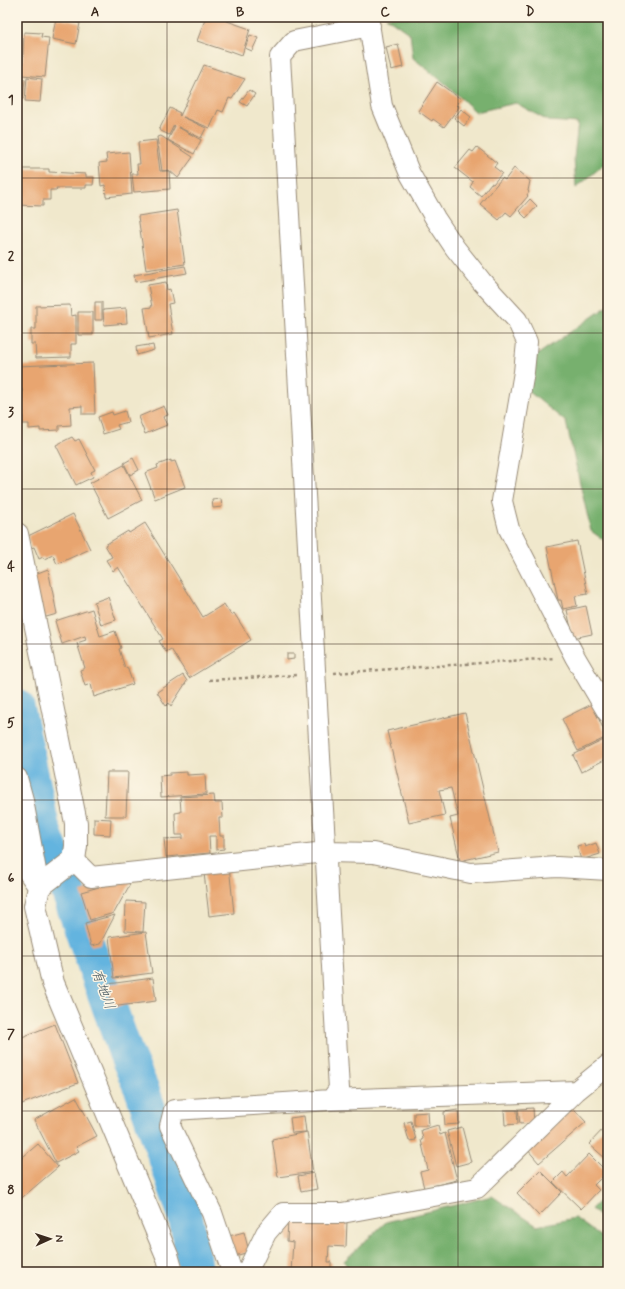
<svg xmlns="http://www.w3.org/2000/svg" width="625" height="1289" font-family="Mynerve,'Klee One',sans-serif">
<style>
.forest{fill:#77b06e;stroke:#596d46}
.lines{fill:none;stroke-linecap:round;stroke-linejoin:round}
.river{stroke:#64b4df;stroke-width:35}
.building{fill:#e8a570}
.street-casing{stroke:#968975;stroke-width:22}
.secondary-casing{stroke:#968975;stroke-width:24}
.path{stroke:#968975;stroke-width:2.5;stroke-dasharray:3 3;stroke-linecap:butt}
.street{stroke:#fff;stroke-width:20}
.secondary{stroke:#fff;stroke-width:22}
.grid{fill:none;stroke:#3b2a1e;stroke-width:1;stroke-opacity:0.55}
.labels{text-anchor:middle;stroke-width:3;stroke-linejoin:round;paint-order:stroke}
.water-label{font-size:14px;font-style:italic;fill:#495a62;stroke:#fcf5e5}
.neatline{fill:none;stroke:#3b2a1e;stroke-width:1.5}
.grid-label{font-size:13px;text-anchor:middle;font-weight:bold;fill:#3b2a1e}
</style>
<rect width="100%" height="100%" fill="#fcf5e5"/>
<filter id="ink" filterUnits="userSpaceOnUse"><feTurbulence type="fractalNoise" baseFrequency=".025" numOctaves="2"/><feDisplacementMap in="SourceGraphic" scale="8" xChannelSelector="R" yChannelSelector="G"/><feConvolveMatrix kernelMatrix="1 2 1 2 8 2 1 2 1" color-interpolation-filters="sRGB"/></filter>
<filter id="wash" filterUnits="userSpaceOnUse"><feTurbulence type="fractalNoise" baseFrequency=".012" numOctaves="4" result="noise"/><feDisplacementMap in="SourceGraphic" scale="16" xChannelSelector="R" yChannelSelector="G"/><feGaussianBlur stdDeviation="0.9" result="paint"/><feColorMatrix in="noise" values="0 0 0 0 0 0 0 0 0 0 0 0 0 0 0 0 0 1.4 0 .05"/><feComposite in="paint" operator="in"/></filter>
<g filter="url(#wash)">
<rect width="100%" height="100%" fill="#f0e8cc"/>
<!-- forest -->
<path class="forest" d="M 386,17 L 608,17 L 608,161 L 576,188 L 574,158 L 578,123 L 548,121 L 516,103 L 476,112 L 447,85 L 413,58 L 410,34 Z
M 608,306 L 608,543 L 591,531 L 566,422 L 527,390 L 534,357 Z
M 608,1192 L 608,1224 L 591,1209 Z
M 492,1196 L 537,1226 L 575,1218 L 608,1242 L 608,1272 L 350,1272 L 344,1261 L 386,1222 Z"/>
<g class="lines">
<!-- river -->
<path class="river" d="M 17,706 L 42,826 L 53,856 L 65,882 L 125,1051 L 142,1090 L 185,1214 L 196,1272"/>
</g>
<g id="blocks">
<!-- building -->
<path class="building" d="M 206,17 L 228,17 L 227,21 L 250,29 L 242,55 L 231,51 L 230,52 L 197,41 Z
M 56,18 L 80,23 L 76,44 L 52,39 Z
M 17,21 L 21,21 L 18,52 L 17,52 Z
M 24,32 L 42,33 L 41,37 L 49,38 L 45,77 L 22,75 Z
M 250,35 L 258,38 L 252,51 L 245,48 Z
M 398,44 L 403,67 L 391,70 L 386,47 Z
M 17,55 L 21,55 L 19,77 L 17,77 Z
M 204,65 L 245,79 L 232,99 L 229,98 L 223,112 L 218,110 L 210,128 L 183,117 L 206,128 L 201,138 L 178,127 L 201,140 L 194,154 L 168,140 L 175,126 L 174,125 L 169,135 L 159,130 L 170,108 L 180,113 L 179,115 L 180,116 Z
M 27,77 L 42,79 L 40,102 L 25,101 Z
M 17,78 L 25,79 L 23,99 L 17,99 Z
M 437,82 L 461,99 L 457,105 L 459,107 L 444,127 L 433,119 L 432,121 L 418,111 Z
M 249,90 L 255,94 L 247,106 L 240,102 Z
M 461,109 L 471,117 L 464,126 L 454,118 Z
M 161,136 L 193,157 L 178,178 L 169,170 L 162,171 L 157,137 Z
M 156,140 L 160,171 L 169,171 L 170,189 L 134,192 L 132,174 L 138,174 L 137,164 L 140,164 L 138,142 Z
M 477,147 L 497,163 L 494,167 L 502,173 L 493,184 L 491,183 L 481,196 L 470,187 L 473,182 L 455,168 L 470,150 L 473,152 Z
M 129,152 L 132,194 L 106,197 L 105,185 L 101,186 L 99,163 L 107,162 L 106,154 Z
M 514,168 L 530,181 L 528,191 L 529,192 L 527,195 L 528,196 L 511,216 L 506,212 L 499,220 L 480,204 L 502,178 L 505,180 Z
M 17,169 L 49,169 L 49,172 L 86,174 L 86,177 L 94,177 L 93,185 L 86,185 L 86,188 L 56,188 L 57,190 L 50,190 L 50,200 L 43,200 L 43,206 L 17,205 Z
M 530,199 L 537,206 L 526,218 L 519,211 Z
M 177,210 L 185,264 L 146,270 L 138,216 Z
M 185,266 L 187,273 L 135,282 L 134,275 Z
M 166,282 L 167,290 L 170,289 L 173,303 L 168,304 L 173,334 L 149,338 L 144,308 L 152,307 L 148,285 Z
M 95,302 L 102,302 L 102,320 L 95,320 Z
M 70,305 L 71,316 L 76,315 L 76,344 L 71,344 L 71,357 L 36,358 L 35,344 L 31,344 L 31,329 L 36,329 L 36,306 Z
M 126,308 L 127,323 L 104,325 L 103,310 Z
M 78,312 L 93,312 L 93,335 L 78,335 Z
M 148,345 L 148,346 L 153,345 L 154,350 L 137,355 L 136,347 Z
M 93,363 L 95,414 L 82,414 L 82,406 L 70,407 L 71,425 L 59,426 L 59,430 L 40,431 L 40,428 L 29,429 L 29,424 L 23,424 L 22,389 L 17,389 L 17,366 Z
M 164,406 L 168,415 L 163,417 L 167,425 L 145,434 L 138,417 Z
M 125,411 L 128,422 L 117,425 L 119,429 L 103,434 L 98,417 L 112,412 L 113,415 Z
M 72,437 L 75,441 L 79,439 L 95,470 L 91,472 L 93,477 L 76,485 L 56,445 Z
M 133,458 L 139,470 L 130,475 L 124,463 Z
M 171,460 L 171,462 L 175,461 L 185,487 L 155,499 L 145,473 L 158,468 L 157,465 Z
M 124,465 L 142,500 L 108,518 L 90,483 Z
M 221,499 L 222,507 L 213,508 L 212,500 Z
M 73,514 L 90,549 L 57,564 L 53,555 L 44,559 L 43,557 L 39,559 L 34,547 L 31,548 L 28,536 Z
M 145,523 L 203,617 L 224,604 L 231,615 L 234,613 L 251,640 L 189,678 L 171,649 L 166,652 L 159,641 L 163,639 L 118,567 L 113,571 L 106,560 L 112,557 L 105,545 L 128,531 L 129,533 Z
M 577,541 L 588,594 L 575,596 L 577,606 L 563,609 L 561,600 L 558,600 L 547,547 Z
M 48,569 L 57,614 L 39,619 L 30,576 Z
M 108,597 L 116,620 L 101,625 L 94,602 Z
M 586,606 L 592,634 L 573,638 L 567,610 Z
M 92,609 L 100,636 L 115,631 L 121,648 L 119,649 L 125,668 L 127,667 L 133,684 L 94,697 L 91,684 L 85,686 L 80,670 L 85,668 L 77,643 L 86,640 L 85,636 L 62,644 L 55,621 Z
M 287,654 L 294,654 L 294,659 L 287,660 Z
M 183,675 L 187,681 L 171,706 L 169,703 L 166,706 L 157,692 Z
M 592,704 L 607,737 L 578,751 L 562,719 Z
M 465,713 L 498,852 L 460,861 L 450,818 L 458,816 L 451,788 L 439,790 L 445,815 L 409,823 L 387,731 Z
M 608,738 L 608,758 L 581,772 L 573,755 Z
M 107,772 L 128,772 L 126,816 L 105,816 Z
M 187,772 L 187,775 L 205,774 L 206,794 L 161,797 L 160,776 L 170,775 L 170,773 Z
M 214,795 L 215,803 L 222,803 L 223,818 L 219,818 L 220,836 L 224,836 L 224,849 L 216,850 L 216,836 L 209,836 L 210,853 L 166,857 L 164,839 L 183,838 L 183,835 L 176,835 L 175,813 L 181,812 L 180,797 Z
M 94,818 L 111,819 L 110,835 L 94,834 Z
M 596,843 L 600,854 L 581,860 L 577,846 L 584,844 L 585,847 Z
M 229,866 L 234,913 L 209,916 L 204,873 Z
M 132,878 L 133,879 L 114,913 L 90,920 L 81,892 Z
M 126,901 L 145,902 L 143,932 L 125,931 Z
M 115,915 L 100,944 L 91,946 L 85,923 Z
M 146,932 L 152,973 L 114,978 L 109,937 Z
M 153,978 L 156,1001 L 111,1007 L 108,984 Z
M 55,1024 L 78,1083 L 19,1105 L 17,1103 L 17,1039 Z
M 76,1097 L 97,1136 L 76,1147 L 79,1151 L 56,1163 L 34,1120 Z
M 533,1108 L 534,1123 L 520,1124 L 518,1109 Z
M 573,1108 L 586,1122 L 539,1163 L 527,1149 Z
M 458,1110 L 459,1124 L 445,1125 L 444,1112 Z
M 504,1110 L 517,1110 L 518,1124 L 505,1125 Z
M 428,1112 L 429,1126 L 414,1126 L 414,1113 Z
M 304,1116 L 306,1132 L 292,1133 L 290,1118 Z
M 411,1121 L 416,1140 L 409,1141 L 404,1123 Z
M 438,1125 L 440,1135 L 445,1133 L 457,1180 L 424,1188 L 420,1172 L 428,1170 L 421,1140 L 423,1139 L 421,1130 Z
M 462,1127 L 471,1162 L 456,1166 L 447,1131 Z
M 605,1127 L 608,1130 L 608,1155 L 605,1158 L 589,1144 Z
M 307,1132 L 313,1172 L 278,1177 L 272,1139 Z
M 38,1144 L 58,1167 L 17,1202 L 17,1162 Z
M 589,1154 L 607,1172 L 594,1185 L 599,1190 L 581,1209 L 553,1182 L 563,1172 L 567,1177 Z
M 540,1170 L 562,1192 L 539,1216 L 517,1193 Z
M 314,1173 L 317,1189 L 301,1192 L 298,1176 Z
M 288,1219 L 347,1221 L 346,1247 L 329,1246 L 328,1262 L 331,1262 L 331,1272 L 291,1272 L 293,1242 L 287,1241 Z
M 244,1232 L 249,1252 L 235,1256 L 229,1236 Z"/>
</g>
</g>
<g filter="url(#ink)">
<use href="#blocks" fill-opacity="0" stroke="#968975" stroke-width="1"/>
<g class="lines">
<defs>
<path id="street" d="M 368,17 L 382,106 L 410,174 L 435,218 L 455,248 L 482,282 L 517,320 L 527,342 L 524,372 L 502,501 L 509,529 L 575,657 L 608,713
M 17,778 L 23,800 L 39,887
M 17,856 L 35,882
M 74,860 L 91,877 L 326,852 L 373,853 L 471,873 L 557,867 L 608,870
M 331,1100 L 576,1091
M 232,1272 L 212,1213 L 170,1126 L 174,1110 L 331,1100 L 339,1089 L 280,57 L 294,41 L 370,26
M 247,1272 L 266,1233 L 283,1213 L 342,1213 L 477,1188 L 576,1091 L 608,1065"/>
<path id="secondary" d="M 17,534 L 76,823 L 76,846 L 74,860 L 39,887 L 35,906 L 53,983 L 168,1258 L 172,1272"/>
</defs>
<!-- street casing -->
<use href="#street" class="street-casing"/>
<!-- secondary casing -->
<use href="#secondary" class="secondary-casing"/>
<!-- path -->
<path class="path" d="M 334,673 L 555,658
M 209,680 L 297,675"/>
<!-- street -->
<use href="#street" class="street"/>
<!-- secondary -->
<use href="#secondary" class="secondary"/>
</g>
</g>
<!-- grid -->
<path class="grid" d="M 167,17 L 167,1272M 312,17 L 312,1272M 458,17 L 458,1272M 17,178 L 608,178M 17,333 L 608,333M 17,489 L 608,489M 17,644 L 608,644M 17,800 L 608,800M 17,956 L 608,956M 17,1111 L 608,1111"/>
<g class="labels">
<!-- water labels -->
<g class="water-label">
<text transform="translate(104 989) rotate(70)" y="5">有地川</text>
</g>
</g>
<!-- margin -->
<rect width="625" height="1289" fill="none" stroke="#fcf5e5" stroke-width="44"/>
<!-- north arrow -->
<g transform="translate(50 1239) rotate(87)" stroke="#fcf5e5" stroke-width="3" paint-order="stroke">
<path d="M0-3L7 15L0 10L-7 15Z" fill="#3b2a1e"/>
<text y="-6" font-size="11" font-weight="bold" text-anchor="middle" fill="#3b2a1e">N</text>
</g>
<rect x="22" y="22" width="581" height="1245" class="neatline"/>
<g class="grid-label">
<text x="95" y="16">A</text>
<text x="240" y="16">B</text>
<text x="385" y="16">C</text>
<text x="530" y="16">D</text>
<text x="11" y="104">1</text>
<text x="11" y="260">2</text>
<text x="11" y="416">3</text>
<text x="11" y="571">4</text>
<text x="11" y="727">5</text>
<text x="11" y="882">6</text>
<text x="11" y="1038">7</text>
<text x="11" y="1194">8</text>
</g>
</svg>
